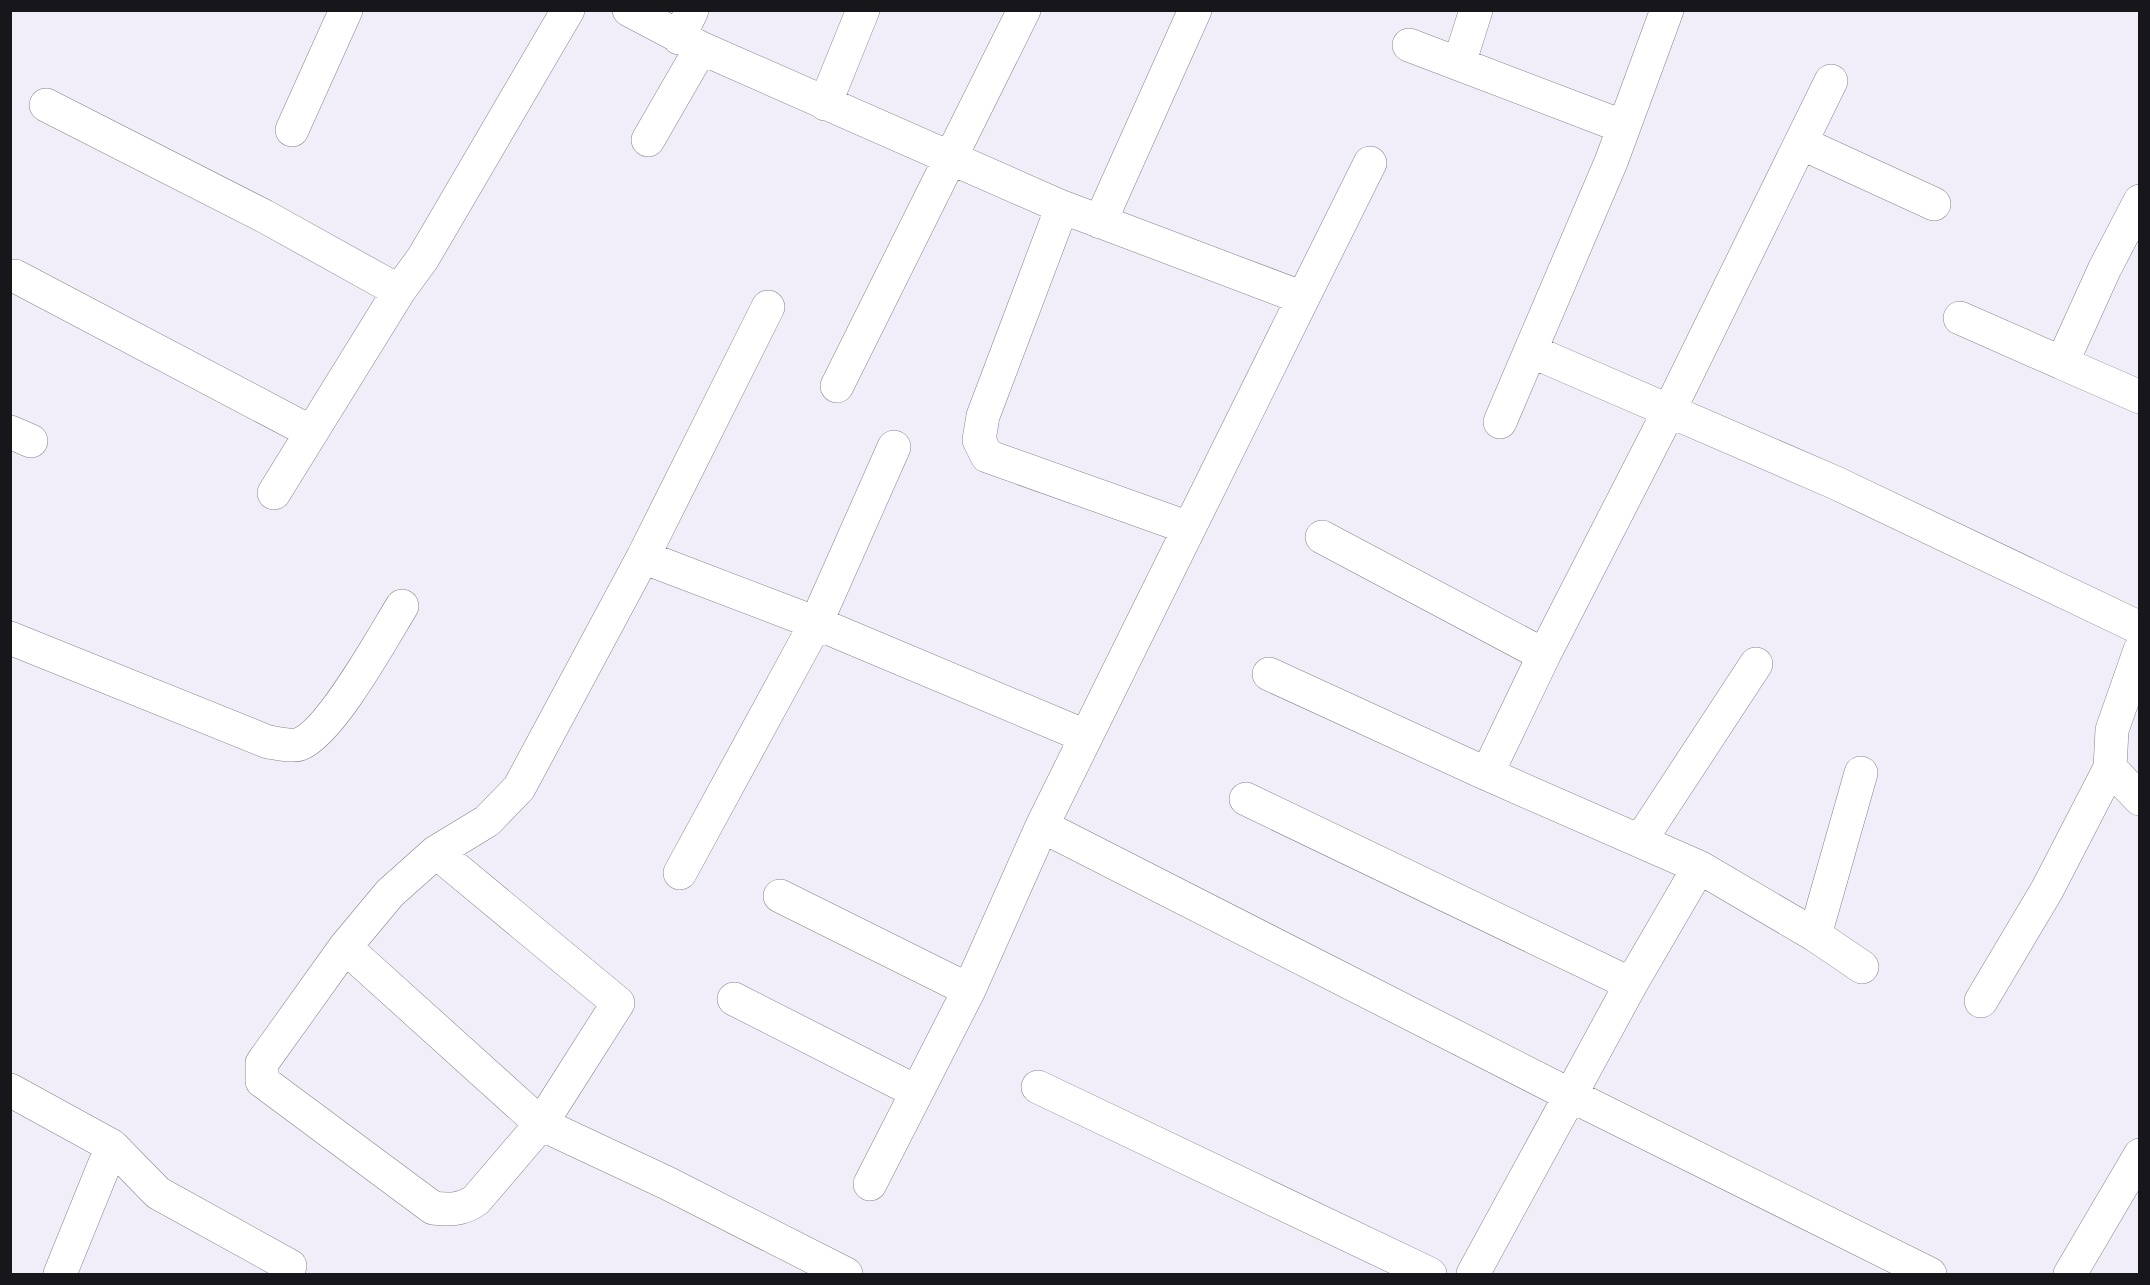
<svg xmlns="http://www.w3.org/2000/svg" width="2150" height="1285" font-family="Poppins,sans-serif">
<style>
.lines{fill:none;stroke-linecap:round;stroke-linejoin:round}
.minor-casing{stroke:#85828d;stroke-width:34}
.minor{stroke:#fff;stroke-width:33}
</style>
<rect width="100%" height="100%" fill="#f1eefa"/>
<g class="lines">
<defs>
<path id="minor" d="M 629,10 L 701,48 L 1062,207 L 1303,298 L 1042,826 L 1572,1096 L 1930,1274
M 679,38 L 692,10
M 1409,45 L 1624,127
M 1459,64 L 1476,10
M 825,104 L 863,10
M 46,105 L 264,216 L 399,291 L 423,258 L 568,10
M 292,130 L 346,10
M 648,140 L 701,48
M 1801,143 L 1934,204
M 2140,201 L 2105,268 L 2062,363 L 2140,397
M 1062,207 L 983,416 L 979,440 L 987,456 L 1189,528
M 1100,222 L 1195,10
M 15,276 L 311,432
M 1303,298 L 1370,163
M 768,307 L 643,557 L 816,623 L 1085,736
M 1960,318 L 2062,363
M 1531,351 L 1836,483 L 2140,628
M 837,386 L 1024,10
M 1500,422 L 1611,162 L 1667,10
M 10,432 L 31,441
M 274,493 L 399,291
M 1322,537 L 1544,655
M 10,638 L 268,742 C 277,743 292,747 300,744 C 331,732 383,637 402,606
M 2140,650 L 2112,730 L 2110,768 L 2140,799
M 1269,674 L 1487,774 L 1544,655 L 1669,411 L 1831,81
M 1487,774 L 1699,867 L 1815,935 L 1862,967
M 1246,799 L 1631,984
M 1640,841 L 1756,664
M 436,852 L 618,1003 L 541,1124 L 476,1200 C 462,1210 450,1210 433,1208 L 262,1081 L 262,1063 L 345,947 L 390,893 L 436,852 L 487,821 L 519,788 L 643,557
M 680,873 L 816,623 L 894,447
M 780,896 L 969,990
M 1815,935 L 1861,773
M 345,947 L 541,1124 L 667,1183 L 846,1274
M 734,999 L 917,1092
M 1981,1001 L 2047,890 L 2110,768
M 1038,1087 L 1430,1274
M 10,1090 L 112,1146
M 870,1184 L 969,990 L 1042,826
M 60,1274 L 112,1146 L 158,1193 L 290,1266 L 287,1274
M 1473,1274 L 1631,984 L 1699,867
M 2070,1274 L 2140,1155"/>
</defs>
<!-- minor casing -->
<use href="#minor" class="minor-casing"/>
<!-- minor -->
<use href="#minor" class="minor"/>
</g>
<!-- border -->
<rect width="2150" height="1285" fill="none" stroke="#17161a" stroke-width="24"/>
</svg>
